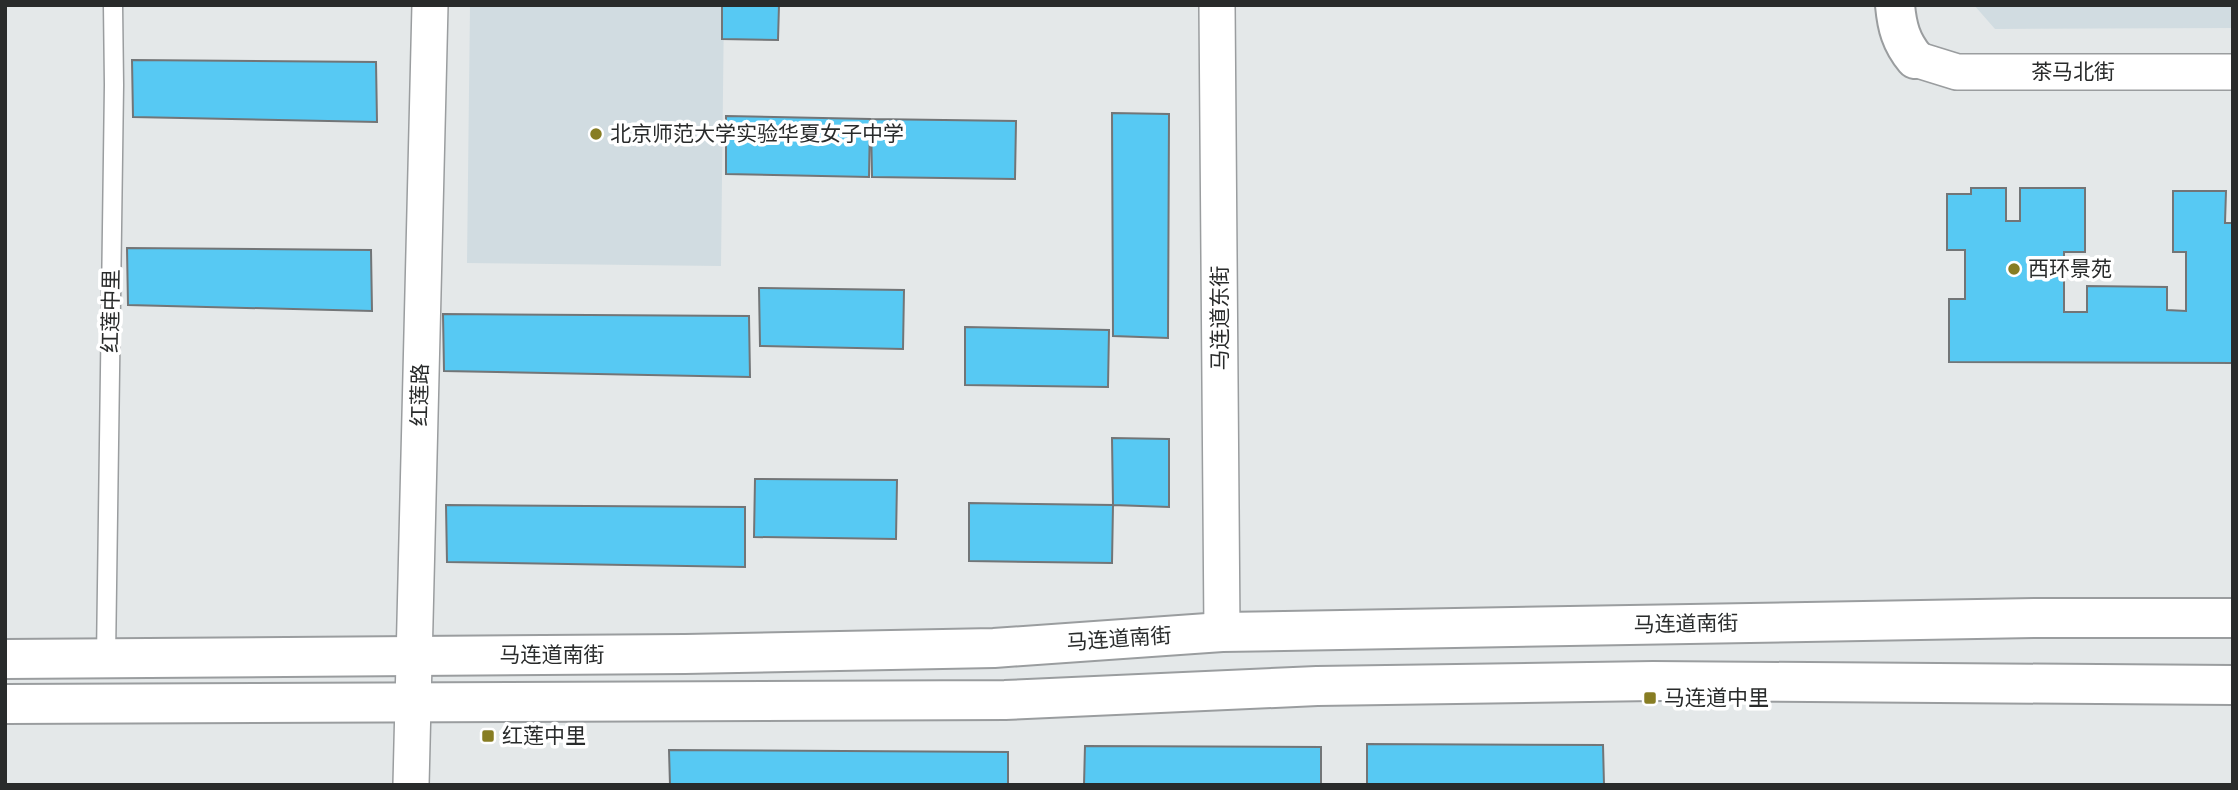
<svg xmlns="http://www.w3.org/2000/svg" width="2238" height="790" font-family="'PT Sans','Noto Sans SC',sans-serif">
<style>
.built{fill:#d1dce1}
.building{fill:#57c9f3;stroke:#727577;stroke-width:2}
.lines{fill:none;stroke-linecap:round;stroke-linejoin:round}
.service-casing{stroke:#9a9d9f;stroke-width:21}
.minor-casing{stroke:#9a9d9f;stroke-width:38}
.tertiary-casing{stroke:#9a9d9f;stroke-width:42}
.service{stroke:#fff;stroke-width:18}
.minor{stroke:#fff;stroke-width:35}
.tertiary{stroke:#fff;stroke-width:38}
.poi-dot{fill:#877d23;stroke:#fff;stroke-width:2.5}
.labels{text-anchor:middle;stroke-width:7;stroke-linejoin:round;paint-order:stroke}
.street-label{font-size:21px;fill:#292b2b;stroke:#fff}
.poi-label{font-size:21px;fill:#292b2b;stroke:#fff;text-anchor:start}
</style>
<rect width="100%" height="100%" fill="#e4e8e9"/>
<!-- built -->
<path class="built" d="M 470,5 L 724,5 L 721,266 L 467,263 Z
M 1974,5 L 2233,5 L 2233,28 L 1995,29 Z"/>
<!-- building -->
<path class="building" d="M 722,5 L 779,5 L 778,40 L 722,39 Z
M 132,60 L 376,62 L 377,122 L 133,117 Z
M 1112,113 L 1169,114 L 1168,338 L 1113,336 Z
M 726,116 L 870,119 L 869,177 L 726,174 Z
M 871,119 L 1016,121 L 1015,179 L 872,177 Z
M 1971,188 L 2006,188 L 2006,221 L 2020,221 L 2020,188 L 2085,188 L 2085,252 L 2064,252 L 2064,312 L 2087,312 L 2087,286 L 2167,287 L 2167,310 L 2186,311 L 2186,252 L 2173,252 L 2173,191 L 2226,191 L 2225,223 L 2233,223 L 2233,363 L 1949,362 L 1949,299 L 1965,299 L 1965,250 L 1947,250 L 1947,194 L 1971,194 Z
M 127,248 L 371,250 L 372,311 L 128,305 Z
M 759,288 L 904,290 L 903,349 L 760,346 Z
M 443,314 L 749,316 L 750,377 L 444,371 Z
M 965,327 L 1109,330 L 1108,387 L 965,385 Z
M 1112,438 L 1169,439 L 1169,507 L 1113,505 Z
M 755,479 L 897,480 L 896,539 L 754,537 Z
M 969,503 L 1113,505 L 1112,563 L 969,561 Z
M 446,505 L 745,507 L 745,567 L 447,562 Z
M 1367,744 L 1603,745 L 1604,785 L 1367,785 Z
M 1085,746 L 1321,747 L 1321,785 L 1084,785 Z
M 669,750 L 1008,752 L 1008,785 L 670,785 Z"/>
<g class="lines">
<defs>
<path id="service" d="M 106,658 L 114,85 L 113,5"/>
<path id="minor" d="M 1217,5 L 1222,632
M 1915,59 L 1957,72 L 2233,72
M 411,785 L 430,5"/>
<path id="tertiary" d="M 1895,5 C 1897,27 1901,42 1915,59
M 5,659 L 685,654 L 994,648 L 1222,632 L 2035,618 L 2233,618
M 5,704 L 1005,700 L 1317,686 L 1653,681 L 2233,685"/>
</defs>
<!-- service casing -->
<use href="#service" class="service-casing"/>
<!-- minor casing -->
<use href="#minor" class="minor-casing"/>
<!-- tertiary casing -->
<use href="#tertiary" class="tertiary-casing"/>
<!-- service -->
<use href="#service" class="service"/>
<!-- minor -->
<use href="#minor" class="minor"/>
<!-- tertiary -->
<use href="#tertiary" class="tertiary"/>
</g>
<!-- markers -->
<g class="poi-dot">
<circle cx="596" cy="134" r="7"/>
<circle cx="2014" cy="269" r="7"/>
<rect x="1643" y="691" width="14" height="14" rx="3.5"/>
<rect x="481" y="729" width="14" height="14" rx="3.5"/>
</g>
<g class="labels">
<!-- street labels -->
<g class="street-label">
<text x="2073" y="79">茶马北街</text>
<text transform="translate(111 311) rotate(-89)" y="7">红莲中里</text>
<text transform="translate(1220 318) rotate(-90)" y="7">马连道东街</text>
<text transform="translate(420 395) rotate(-89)" y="7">红莲路</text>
<text transform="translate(1686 624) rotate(-1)" y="7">马连道南街</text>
<text transform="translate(1119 639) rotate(-4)" y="7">马连道南街</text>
<text x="552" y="662">马连道南街</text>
</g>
<!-- poi labels -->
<g class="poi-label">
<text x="610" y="141">北京师范大学实验华夏女子中学</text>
<text x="2028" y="276">西环景苑</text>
<text x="1664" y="705">马连道中里</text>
<text x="502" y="743">红莲中里</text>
</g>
</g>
<!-- border -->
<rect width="2238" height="790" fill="none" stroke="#292b2b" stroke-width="14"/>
</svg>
